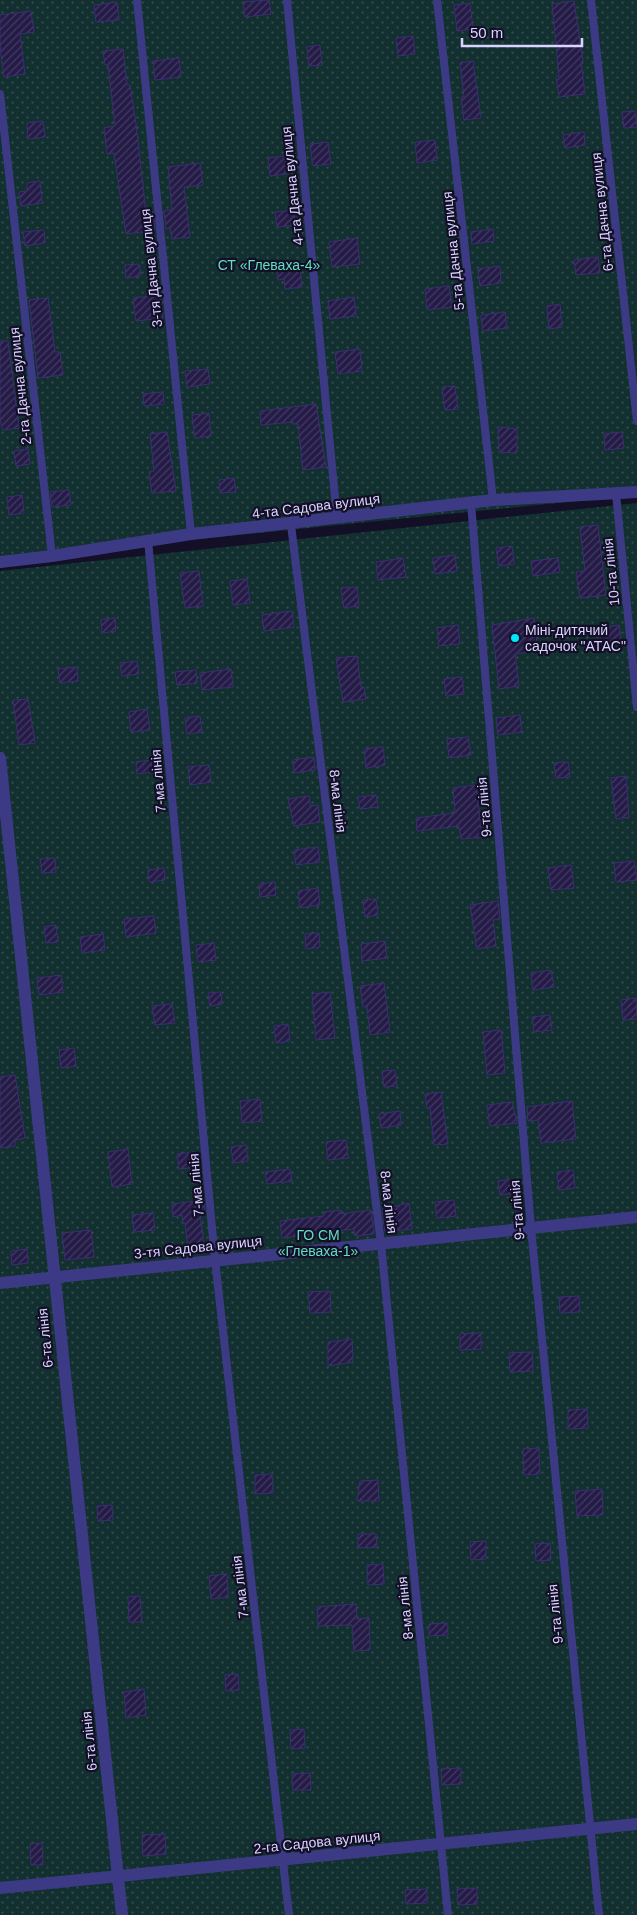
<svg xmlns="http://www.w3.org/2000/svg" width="637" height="1915" font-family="Helvetica,sans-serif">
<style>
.garden{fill:url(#garden-dots)}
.building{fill:url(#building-hatch);stroke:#3b2d73}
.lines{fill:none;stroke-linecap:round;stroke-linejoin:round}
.service{stroke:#3d3a85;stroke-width:8}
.minor{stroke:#3d3a85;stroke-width:12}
.poi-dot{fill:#00e5ff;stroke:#130f26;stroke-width:2}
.labels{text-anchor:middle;stroke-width:4.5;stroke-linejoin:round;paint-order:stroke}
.street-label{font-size:14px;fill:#d9d4ff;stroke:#130f26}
.park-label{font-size:14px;fill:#5fe0c0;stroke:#130f26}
.poi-label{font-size:14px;fill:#d9d4ff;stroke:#130f26;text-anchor:start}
</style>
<defs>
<pattern id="garden-dots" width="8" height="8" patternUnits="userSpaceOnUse" patternTransform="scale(1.25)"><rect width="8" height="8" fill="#12302f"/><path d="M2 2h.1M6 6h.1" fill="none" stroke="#344d4e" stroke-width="1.8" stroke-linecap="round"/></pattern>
<pattern id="building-hatch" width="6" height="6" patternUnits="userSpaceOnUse" patternTransform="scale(1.25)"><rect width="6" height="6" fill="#241b47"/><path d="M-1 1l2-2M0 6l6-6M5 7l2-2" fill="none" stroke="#433b63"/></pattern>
</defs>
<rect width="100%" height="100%" fill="#130f26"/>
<!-- garden -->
<path class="garden" d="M 0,0 L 637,0 L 637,495 L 0,559 Z
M 637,503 L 637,1915 L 0,1915 L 0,571 Z"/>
<!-- building -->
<path class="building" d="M 269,0 L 271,14 L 245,17 L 243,2 Z
M 574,1 L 583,61 L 581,61 L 585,94 L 559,97 L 556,77 L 559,76 L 552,4 Z
M 117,2 L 119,20 L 96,22 L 94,5 Z
M 470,3 L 473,29 L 457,31 L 454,5 Z
M 31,11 L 34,32 L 20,34 L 25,74 L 4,77 L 0,46 L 0,15 Z
M 413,36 L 415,54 L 398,56 L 396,38 Z
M 320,45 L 322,65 L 309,66 L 307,47 Z
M 123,49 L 127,85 L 130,85 L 136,124 L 146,213 L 153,212 L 155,230 L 126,234 L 114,153 L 107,154 L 104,128 L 115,126 L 108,65 L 105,65 L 103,51 Z
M 179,58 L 181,77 L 155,80 L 153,61 Z
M 473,61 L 481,118 L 464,120 L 461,97 L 464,97 L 460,63 Z
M 635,111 L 637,127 L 624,128 L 622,112 Z
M 43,121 L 45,137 L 28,139 L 27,123 Z
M 584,132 L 585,145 L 565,148 L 563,135 Z
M 435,140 L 437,160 L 417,163 L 415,142 Z
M 328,142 L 331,164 L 313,166 L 310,144 Z
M 285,156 L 287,174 L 270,176 L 268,158 Z
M 200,163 L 203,185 L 184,187 L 190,237 L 172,239 L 170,228 L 166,229 L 164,211 L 172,210 L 168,167 Z
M 40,181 L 42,203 L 21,206 L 19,192 L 27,191 L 27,183 Z
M 294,210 L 295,225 L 277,227 L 275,212 Z
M 493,229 L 494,241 L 472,244 L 471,232 Z
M 44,230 L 45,243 L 25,246 L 23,232 Z
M 357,238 L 360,264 L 332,267 L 329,242 Z
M 598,257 L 600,273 L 576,275 L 574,260 Z
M 299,260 L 302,287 L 285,289 L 284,279 L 278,280 L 276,263 Z
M 139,264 L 141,276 L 126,278 L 125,265 Z
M 500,266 L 501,283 L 480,286 L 478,269 Z
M 449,286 L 452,307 L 427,310 L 425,289 Z
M 160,295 L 163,318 L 136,321 L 133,298 Z
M 354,297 L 356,316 L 330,319 L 328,301 Z
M 48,298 L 55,352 L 60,352 L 63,375 L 38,378 L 29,300 Z
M 560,304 L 562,327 L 549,329 L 547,306 Z
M 505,312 L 507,328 L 483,331 L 481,315 Z
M 0,341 L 8,341 L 19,428 L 3,430 L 0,420 Z
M 360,349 L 362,371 L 338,374 L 335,352 Z
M 208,369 L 210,384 L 187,387 L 185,371 Z
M 455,386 L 458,409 L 445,410 L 442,387 Z
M 163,392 L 164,404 L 144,406 L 143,394 Z
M 316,404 L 326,467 L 303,470 L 298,424 L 293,424 L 293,422 L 261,425 L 260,411 Z
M 209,413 L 211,436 L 195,438 L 192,415 Z
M 498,427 L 517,429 L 517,453 L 499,452 Z
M 167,432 L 176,491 L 152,493 L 149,472 L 154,471 L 150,434 Z
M 622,432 L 624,448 L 605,450 L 604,434 Z
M 28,449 L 30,464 L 16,466 L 14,451 Z
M 234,478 L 236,492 L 220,493 L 219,480 Z
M 69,490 L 71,505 L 52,507 L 50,492 Z
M 22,495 L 24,513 L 9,515 L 7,497 Z
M 598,525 L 606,595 L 580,598 L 576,572 L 585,571 L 580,527 Z
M 512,546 L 514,564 L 499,566 L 496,548 Z
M 455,555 L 457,571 L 435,574 L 433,558 Z
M 403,558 L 406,577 L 378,580 L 376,562 Z
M 558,558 L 560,572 L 533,576 L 531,561 Z
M 199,571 L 203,606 L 185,608 L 180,573 Z
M 247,579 L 250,603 L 233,605 L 230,581 Z
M 357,587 L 359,606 L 344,608 L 341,588 Z
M 292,611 L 294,627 L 264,631 L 262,615 Z
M 115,618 L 116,631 L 102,633 L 101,620 Z
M 534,618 L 538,651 L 515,654 L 519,686 L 499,689 L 492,625 Z
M 458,625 L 460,644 L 439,646 L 437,628 Z
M 619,625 L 621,640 L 601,642 L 599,628 Z
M 357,656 L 361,687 L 364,687 L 366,699 L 343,702 L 336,658 Z
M 137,661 L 139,674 L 122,676 L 120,663 Z
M 77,667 L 78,681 L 60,683 L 58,669 Z
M 231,669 L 233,687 L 202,690 L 200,673 Z
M 196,670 L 197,683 L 177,685 L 175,672 Z
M 462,677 L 464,694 L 446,696 L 444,679 Z
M 28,699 L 35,743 L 19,745 L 13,700 Z
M 147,709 L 150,730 L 131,732 L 129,712 Z
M 520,715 L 522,732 L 498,735 L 496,718 Z
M 200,716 L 202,732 L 187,734 L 185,718 Z
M 468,737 L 471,755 L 449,758 L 447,739 Z
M 383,747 L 385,765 L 366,768 L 364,749 Z
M 314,757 L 315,770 L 294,773 L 293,760 Z
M 151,760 L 153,772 L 137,774 L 136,762 Z
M 568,762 L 570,777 L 556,778 L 554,763 Z
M 209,765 L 211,782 L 190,785 L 188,767 Z
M 626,776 L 629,817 L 616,819 L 611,778 Z
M 476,785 L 482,837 L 461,839 L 459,826 L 417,831 L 416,818 L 455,813 L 453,788 Z
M 376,795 L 378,807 L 360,809 L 358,797 Z
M 309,796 L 310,806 L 318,805 L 320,822 L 294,826 L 288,799 Z
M 318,847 L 320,862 L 296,865 L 294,850 Z
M 55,858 L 56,872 L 42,873 L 40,859 Z
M 634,861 L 637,880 L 616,882 L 614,863 Z
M 571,865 L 574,888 L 551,890 L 548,868 Z
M 164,868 L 165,880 L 149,882 L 148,870 Z
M 275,882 L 276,895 L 260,897 L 259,884 Z
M 318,888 L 320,905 L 300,908 L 298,891 Z
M 376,899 L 378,915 L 365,917 L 363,900 Z
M 498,901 L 500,919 L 493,920 L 496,946 L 477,949 L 470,905 Z
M 154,916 L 156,933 L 126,937 L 124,919 Z
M 56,925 L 58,942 L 46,943 L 44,927 Z
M 319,933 L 320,947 L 306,949 L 305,934 Z
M 103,934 L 105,950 L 82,953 L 80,937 Z
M 385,941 L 387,958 L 362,961 L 361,944 Z
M 214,943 L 216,960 L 198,962 L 196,945 Z
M 551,970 L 554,987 L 533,990 L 531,973 Z
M 61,975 L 63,992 L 39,995 L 37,978 Z
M 384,983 L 390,1032 L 370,1035 L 367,1006 L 363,1007 L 360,986 Z
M 221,992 L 222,1004 L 210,1006 L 208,993 Z
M 330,992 L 335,1038 L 316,1040 L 312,994 Z
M 636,998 L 637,1019 L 623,1020 L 621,1000 Z
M 172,1004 L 175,1023 L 155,1025 L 152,1006 Z
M 550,1015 L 552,1030 L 534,1032 L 532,1017 Z
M 288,1024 L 290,1041 L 276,1043 L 274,1026 Z
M 501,1030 L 505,1073 L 487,1075 L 483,1032 Z
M 74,1048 L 76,1066 L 61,1068 L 59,1050 Z
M 395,1070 L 397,1086 L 384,1087 L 382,1071 Z
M 15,1075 L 25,1138 L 15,1140 L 15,1146 L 0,1148 L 0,1077 Z
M 441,1092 L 448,1144 L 434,1145 L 430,1108 L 427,1108 L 425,1094 Z
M 260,1099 L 262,1121 L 242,1123 L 240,1101 Z
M 572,1101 L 576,1139 L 541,1143 L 538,1120 L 528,1121 L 527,1107 Z
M 512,1102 L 517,1123 L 490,1126 L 487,1105 Z
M 400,1111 L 401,1125 L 381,1128 L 379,1114 Z
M 346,1140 L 348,1158 L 328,1160 L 326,1142 Z
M 246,1145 L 248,1161 L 233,1163 L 231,1147 Z
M 128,1149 L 132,1184 L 112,1187 L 108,1152 Z
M 195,1152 L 197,1167 L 179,1169 L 177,1154 Z
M 290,1169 L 292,1181 L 267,1184 L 265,1172 Z
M 573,1170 L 575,1188 L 559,1190 L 557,1172 Z
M 514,1179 L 516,1193 L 500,1195 L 498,1181 Z
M 204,1200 L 205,1213 L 200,1213 L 205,1253 L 189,1255 L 185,1223 L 183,1223 L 182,1215 L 173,1217 L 172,1204 Z
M 454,1200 L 456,1216 L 437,1218 L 435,1202 Z
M 409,1203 L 412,1229 L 385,1232 L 382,1209 Z
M 341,1210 L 341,1214 L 371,1210 L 374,1234 L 355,1236 L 354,1229 L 282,1238 L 280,1221 L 324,1216 L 324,1212 Z
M 153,1213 L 155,1230 L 134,1232 L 132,1215 Z
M 91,1230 L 94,1257 L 65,1260 L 62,1233 Z
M 27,1249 L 28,1263 L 12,1265 L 11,1251 Z
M 330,1291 L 331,1312 L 310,1313 L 308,1292 Z
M 579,1296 L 580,1312 L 560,1313 L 559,1297 Z
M 481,1333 L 481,1349 L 460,1350 L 460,1334 Z
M 352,1339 L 353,1362 L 328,1366 L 328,1342 Z
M 532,1352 L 533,1371 L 510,1372 L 509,1353 Z
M 587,1409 L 588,1428 L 568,1429 L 568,1410 Z
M 539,1448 L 540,1474 L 524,1475 L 523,1449 Z
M 272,1474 L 273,1493 L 255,1494 L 255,1475 Z
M 378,1480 L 379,1501 L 357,1501 L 360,1481 Z
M 602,1489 L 603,1515 L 577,1516 L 575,1491 Z
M 112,1505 L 113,1520 L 98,1521 L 97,1506 Z
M 358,1534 L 376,1534 L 377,1547 L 358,1548 Z
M 486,1541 L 486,1559 L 471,1560 L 470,1542 Z
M 550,1543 L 551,1560 L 536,1561 L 535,1544 Z
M 383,1564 L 384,1584 L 368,1585 L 367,1565 Z
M 227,1574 L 228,1597 L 211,1599 L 209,1576 Z
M 140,1596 L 142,1622 L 129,1622 L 128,1597 Z
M 356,1604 L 357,1619 L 369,1618 L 370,1650 L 354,1651 L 352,1625 L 318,1626 L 317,1607 Z
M 447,1623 L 448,1635 L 429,1636 L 429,1624 Z
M 238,1674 L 239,1690 L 226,1691 L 225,1675 Z
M 144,1689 L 146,1715 L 126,1718 L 124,1692 Z
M 304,1729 L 305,1748 L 291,1749 L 290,1730 Z
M 461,1768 L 461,1784 L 442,1785 L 441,1769 Z
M 310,1773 L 311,1790 L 293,1790 L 292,1774 Z
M 165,1834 L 166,1854 L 143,1856 L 142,1835 Z
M 42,1843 L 43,1865 L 31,1865 L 30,1844 Z
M 477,1888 L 477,1904 L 458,1905 L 457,1889 Z
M 427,1889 L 427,1903 L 406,1904 L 405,1890 Z"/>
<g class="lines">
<!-- service -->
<path class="service" d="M 137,0 L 191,534
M 287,0 L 337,518
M 437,0 L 493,500
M 591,0 L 637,421
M 0,94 L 52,556
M 616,494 L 637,707
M 471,503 L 531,1228 L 599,1915
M 291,525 L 381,1244 L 448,1915
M 148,540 L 215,1260 L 289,1915"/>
<!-- minor -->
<path class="minor" d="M 0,562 L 52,556 L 191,534 L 493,500 L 637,492
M 0,758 L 122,1915
M 0,1283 L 637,1217
M 0,1888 L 637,1824"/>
</g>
<!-- markers -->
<circle class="poi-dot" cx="515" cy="638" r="5"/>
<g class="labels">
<!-- street labels -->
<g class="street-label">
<text transform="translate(292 186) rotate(-96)" y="5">4-та Дачна вулиця</text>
<text transform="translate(602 212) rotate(-96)" y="5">6-та Дачна вулиця</text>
<text transform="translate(453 251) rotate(-96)" y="5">5-та Дачна вулиця</text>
<text transform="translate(151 268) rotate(-96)" y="5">3-тя Дачна вулиця</text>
<text transform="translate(20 386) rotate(-96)" y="5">2-га Дачна вулиця</text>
<text transform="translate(316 506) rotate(-7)" y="5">4-та Садова вулиця</text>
<text transform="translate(611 572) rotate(-96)" y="5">10-та лінія</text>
<text transform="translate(158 781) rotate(-95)" y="5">7-ма лінія</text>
<text transform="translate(338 801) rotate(83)" y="5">8-ма лінія</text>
<text transform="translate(484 807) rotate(-95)" y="5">9-та лінія</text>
<text transform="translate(196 1185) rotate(-95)" y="5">7-ма лінія</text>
<text transform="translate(389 1202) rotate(83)" y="5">8-ма лінія</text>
<text transform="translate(517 1210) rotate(-95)" y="5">9-та лінія</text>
<text transform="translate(198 1247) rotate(-6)" y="5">3-тя Садова вулиця</text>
<text transform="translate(45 1338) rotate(-96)" y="5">6-та лінія</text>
<text transform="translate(240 1587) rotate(-97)" y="5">7-ма лінія</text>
<text transform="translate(405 1608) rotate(-96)" y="5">8-ма лінія</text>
<text transform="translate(555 1614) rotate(-96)" y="5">9-та лінія</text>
<text transform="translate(89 1741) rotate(-96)" y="5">6-та лінія</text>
<text transform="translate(317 1842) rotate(-6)" y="5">2-га Садова вулиця</text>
</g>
<!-- park labels -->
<g class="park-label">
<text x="269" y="270">СТ «Глеваха-4»</text>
<text x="318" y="1240">ГО СМ<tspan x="318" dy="16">«Глеваха-1»</tspan></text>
</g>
<!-- poi labels -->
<g class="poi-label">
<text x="525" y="635">Міні-дитячий<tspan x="525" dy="16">садочок "АТАС"</tspan></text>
</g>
</g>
<!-- scale -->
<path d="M462 38v8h120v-8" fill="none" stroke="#d9d4ff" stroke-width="2.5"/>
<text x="470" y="38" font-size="15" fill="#d9d4ff" stroke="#130f26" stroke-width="4" paint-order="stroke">50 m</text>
</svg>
